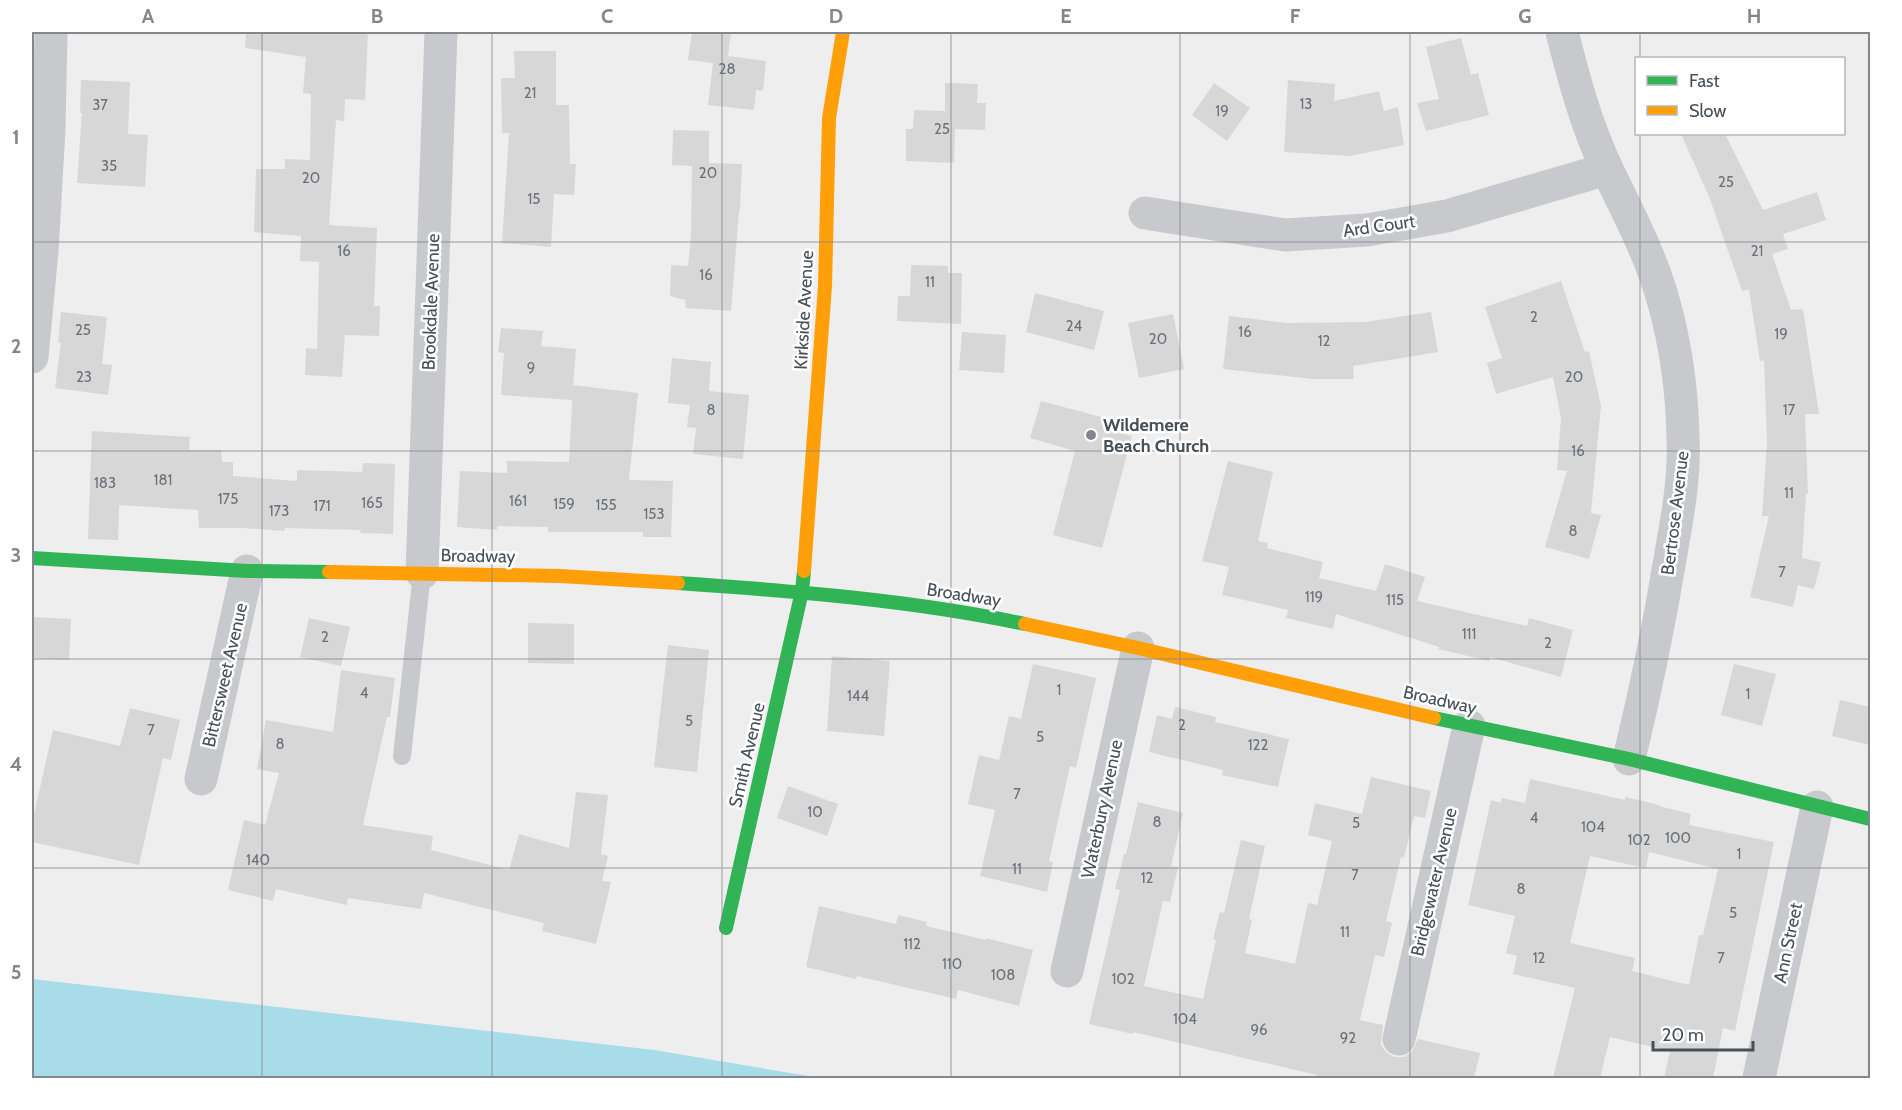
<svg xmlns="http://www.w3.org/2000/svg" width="1902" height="1110" font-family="Cabin,sans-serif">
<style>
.water{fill:#a9dce9}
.building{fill:#d7d7d8;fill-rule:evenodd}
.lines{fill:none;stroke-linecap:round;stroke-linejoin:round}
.lane{stroke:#c7c9cc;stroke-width:18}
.street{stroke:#c7c9cc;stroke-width:33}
.fast{stroke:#30b455;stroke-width:14}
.slow{stroke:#ff9f0a;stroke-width:14}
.grid{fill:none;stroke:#81878d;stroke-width:1.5;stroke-opacity:0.55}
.poi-dot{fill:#81878d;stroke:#fff;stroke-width:2}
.labels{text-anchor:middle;stroke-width:5;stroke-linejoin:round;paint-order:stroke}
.number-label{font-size:15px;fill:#6b727a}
.street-label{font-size:18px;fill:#465059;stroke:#fff}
.poi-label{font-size:18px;font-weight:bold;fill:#465059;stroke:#fff;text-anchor:start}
.neatline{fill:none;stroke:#81878d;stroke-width:2}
.grid-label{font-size:20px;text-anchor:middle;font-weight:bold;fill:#81878d}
</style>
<rect width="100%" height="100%" fill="#eee"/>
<!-- water -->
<path class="water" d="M 32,979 L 654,1050 L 820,1078 L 32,1078 Z"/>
<!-- building -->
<path class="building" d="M 246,32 L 368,32 L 365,100 L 345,99 L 344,121 L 336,120 L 329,225 L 377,228 L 374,306 L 380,306 L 379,336 L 345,335 L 342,377 L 305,375 L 306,348 L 317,349 L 319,262 L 300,261 L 301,236 L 254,232 L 256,169 L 285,169 L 285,159 L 310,160 L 311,94 L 303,93 L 306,57 L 245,48 Z
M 692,32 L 731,32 L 728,56 L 766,61 L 763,91 L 756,90 L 754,110 L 708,105 L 713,63 L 688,60 Z
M 1461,38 L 1471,75 L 1478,73 L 1489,115 L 1426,131 L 1417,103 L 1439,99 L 1426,47 Z
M 514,51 L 556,51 L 556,105 L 569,105 L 570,164 L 576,164 L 574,195 L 554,194 L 551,247 L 502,243 L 509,133 L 502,133 L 501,78 L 515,78 Z
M 81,80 L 130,82 L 128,134 L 148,135 L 145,187 L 77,183 L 82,113 L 80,113 Z
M 1288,80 L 1335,84 L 1334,101 L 1379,91 L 1384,111 L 1398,107 L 1404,145 L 1350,156 L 1284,152 Z
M 945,83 L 978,84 L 977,103 L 986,103 L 985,130 L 955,129 L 954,163 L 906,161 L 906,129 L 913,129 L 914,110 L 945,111 Z
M 1214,83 L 1250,108 L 1227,141 L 1192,115 Z
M 673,130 L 709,131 L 709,163 L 742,164 L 740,211 L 739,211 L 731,311 L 686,308 L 685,300 L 670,296 L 671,265 L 688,266 L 691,235 L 692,166 L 672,165 Z
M 1681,134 L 1725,134 L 1763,210 L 1817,192 L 1826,220 L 1783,234 L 1788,249 L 1772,254 L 1791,310 L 1803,309 L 1819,414 L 1805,414 L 1808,494 L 1806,494 L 1802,558 L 1821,562 L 1814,589 L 1798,585 L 1793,607 L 1750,597 L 1769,516 L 1762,516 L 1767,443 L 1764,360 L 1760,361 L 1749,289 L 1742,291 L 1710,199 Z
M 911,265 L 948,266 L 948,273 L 962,273 L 961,324 L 897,321 L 898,296 L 910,296 Z
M 1561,281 L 1585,352 L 1589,351 L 1601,406 L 1591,513 L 1601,515 L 1589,559 L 1545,547 L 1567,471 L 1557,470 L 1561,418 L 1553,377 L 1496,394 L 1487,363 L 1502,358 L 1485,307 Z
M 1035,293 L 1104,311 L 1094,350 L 1026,332 Z
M 61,312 L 107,317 L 102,364 L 112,365 L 108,395 L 55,388 L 61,343 L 58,342 Z
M 1431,312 L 1438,352 L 1353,366 L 1354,379 L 1313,379 L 1223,369 L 1229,316 L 1287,323 L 1366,322 Z
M 1173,314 L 1184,369 L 1139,378 L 1128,323 Z
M 501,328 L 543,331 L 541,346 L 576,349 L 572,400 L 501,395 L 504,353 L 498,352 Z
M 962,332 L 1006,335 L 1004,373 L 959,370 Z
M 672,358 L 711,362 L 709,391 L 749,395 L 743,459 L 693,454 L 696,428 L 687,427 L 690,405 L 668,403 Z
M 573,385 L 638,393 L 629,480 L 673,481 L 671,537 L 643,537 L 643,532 L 548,532 L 548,527 L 497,526 L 497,530 L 457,527 L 460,471 L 507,473 L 507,461 L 569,462 Z
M 1041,401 L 1124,423 L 1121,433 L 1132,436 L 1102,548 L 1053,535 L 1075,451 L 1030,438 Z
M 92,431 L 190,437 L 189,450 L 221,450 L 222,462 L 233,462 L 233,476 L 297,481 L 297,470 L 362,472 L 363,463 L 395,464 L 393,534 L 360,533 L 361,530 L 285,528 L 284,531 L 243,528 L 199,528 L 198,510 L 119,505 L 118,540 L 88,539 Z
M 1228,461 L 1273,472 L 1258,541 L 1268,543 L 1267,548 L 1323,562 L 1319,578 L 1376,591 L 1385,564 L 1425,577 L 1417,601 L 1527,626 L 1529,618 L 1573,630 L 1561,677 L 1490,657 L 1489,661 L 1438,649 L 1439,647 L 1336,614 L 1333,629 L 1286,618 L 1288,610 L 1222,595 L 1229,567 L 1202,561 Z
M 32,617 L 71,619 L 69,660 L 32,658 Z
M 309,618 L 350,627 L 341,666 L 300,657 Z
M 528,623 L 574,624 L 574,664 L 528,663 Z
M 668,645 L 709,650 L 697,772 L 654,767 Z
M 832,656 L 890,661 L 884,736 L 827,731 Z
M 1033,664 L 1096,678 L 1076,768 L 1070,766 L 1049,861 L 1053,862 L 1047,892 L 980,876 L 995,810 L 968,804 L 979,755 L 999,760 L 1009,716 L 1021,719 Z
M 1734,664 L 1776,674 L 1762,726 L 1721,715 Z
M 341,670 L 395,678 L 390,717 L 387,717 L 363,825 L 433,836 L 431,850 L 509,870 L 519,834 L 569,848 L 576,792 L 608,795 L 601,854 L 608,856 L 602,881 L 611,882 L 596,944 L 542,931 L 544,923 L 424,893 L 421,909 L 348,898 L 347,905 L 276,889 L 273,901 L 228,890 L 244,820 L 265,825 L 279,773 L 257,769 L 266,720 L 333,732 Z
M 1840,700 L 1870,707 L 1870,745 L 1832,736 Z
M 1175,707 L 1216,717 L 1215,722 L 1289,739 L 1278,787 L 1222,775 L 1223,770 L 1149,752 L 1157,715 L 1172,719 Z
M 130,708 L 180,720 L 171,760 L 163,758 L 139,865 L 32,842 L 32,823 L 53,730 L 120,746 Z
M 1371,777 L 1431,791 L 1425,818 L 1414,816 L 1404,858 L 1401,857 L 1386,921 L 1392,923 L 1384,957 L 1375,955 L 1360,1020 L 1383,1025 L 1381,1045 L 1386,1052 L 1394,1057 L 1404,1057 L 1412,1052 L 1418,1039 L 1480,1053 L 1474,1078 L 1316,1078 L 1317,1075 L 1133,1032 L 1133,1034 L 1089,1024 L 1120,890 L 1115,889 L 1124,854 L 1126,854 L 1138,802 L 1183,813 L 1171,866 L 1178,867 L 1170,902 L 1163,901 L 1144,986 L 1203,999 L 1216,940 L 1213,939 L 1220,912 L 1224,913 L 1241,840 L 1265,846 L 1249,919 L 1252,920 L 1245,953 L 1295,964 L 1308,903 L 1317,905 L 1332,841 L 1308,835 L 1315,803 L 1362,814 Z
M 1530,779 L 1625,800 L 1625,797 L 1659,805 L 1659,806 L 1691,814 L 1689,825 L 1774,842 L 1735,1031 L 1723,1028 L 1713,1078 L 1664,1078 L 1670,1051 L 1610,1037 L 1600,1078 L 1553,1078 L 1575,988 L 1513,974 L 1517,956 L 1506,953 L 1515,916 L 1468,905 L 1491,800 L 1501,803 L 1502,798 L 1525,803 ZM 1649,852 L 1718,869 L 1703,935 L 1699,935 L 1689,985 L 1632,971 L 1635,958 L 1570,943 L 1590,856 L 1646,868 Z
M 788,786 L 838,804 L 827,836 L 777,818 Z
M 819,906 L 896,924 L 898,915 L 927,922 L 926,926 L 986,940 L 986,938 L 1033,950 L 1019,1006 L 958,990 L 956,999 L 857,976 L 856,979 L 806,967 Z"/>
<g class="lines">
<!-- lane -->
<path class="lane" d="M 402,756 L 422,573"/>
<!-- street -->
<path class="street" d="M 1562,32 C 1574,79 1586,125 1607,169 C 1628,213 1651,255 1664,303 C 1676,346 1682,393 1683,437 C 1685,478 1677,519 1670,559 C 1659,626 1645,693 1629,759
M 1145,213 L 1285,235 L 1367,230 L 1447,216 L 1607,169
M 32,357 L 42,251 L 49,129 L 51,32
M 422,573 L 441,32
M 201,779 L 247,571
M 1067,971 L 1138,648
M 1399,1039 L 1469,726
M 1759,1078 L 1817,807"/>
<!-- fast -->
<path class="fast" d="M 32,558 L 247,571 L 329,572
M 678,583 C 794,591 911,600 1025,624
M 1434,718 L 1629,759 L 1870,819
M 726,928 L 802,591 L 804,571"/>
<!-- slow -->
<path class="slow" d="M 804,571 L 825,286 L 829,118 L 843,32
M 329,572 L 560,576 L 678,583
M 1025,624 L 1138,648 L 1434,718"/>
</g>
<!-- grid -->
<path class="grid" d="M 262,32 L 262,1078M 492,32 L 492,1078M 722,32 L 722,1078M 951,32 L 951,1078M 1180,32 L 1180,1078M 1410,32 L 1410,1078M 1640,32 L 1640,58M 1640,134 L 1640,1078M 32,242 L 1870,242M 32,451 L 1870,451M 32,659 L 1870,659M 32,868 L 1870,868"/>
<!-- markers -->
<circle class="poi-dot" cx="1091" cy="435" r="6"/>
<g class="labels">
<!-- number labels -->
<g class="number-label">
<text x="727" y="74">28</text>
<text x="530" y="98">21</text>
<text x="1306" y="109">13</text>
<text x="100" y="110">37</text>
<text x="1222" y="116">19</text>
<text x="942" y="134">25</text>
<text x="109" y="171">35</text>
<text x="708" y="178">20</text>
<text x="311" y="183">20</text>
<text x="1726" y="187">25</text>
<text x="534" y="204">15</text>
<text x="344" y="256">16</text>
<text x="1757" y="256">21</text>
<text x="706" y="280">16</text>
<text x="930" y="287">11</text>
<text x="1534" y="322">2</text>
<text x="1074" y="331">24</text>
<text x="83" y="335">25</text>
<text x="1245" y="337">16</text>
<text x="1781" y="339">19</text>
<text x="1158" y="344">20</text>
<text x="1324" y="346">12</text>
<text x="531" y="373">9</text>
<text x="84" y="382">23</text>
<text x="1574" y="382">20</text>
<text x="711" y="415">8</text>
<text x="1789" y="415">17</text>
<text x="1578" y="456">16</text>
<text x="163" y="485">181</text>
<text x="105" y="488">183</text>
<text x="1789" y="498">11</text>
<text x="228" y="504">175</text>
<text x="518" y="506">161</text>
<text x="372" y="508">165</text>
<text x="564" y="509">159</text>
<text x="606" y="510">155</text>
<text x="322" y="511">171</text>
<text x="279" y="516">173</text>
<text x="654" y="519">153</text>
<text x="1573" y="536">8</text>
<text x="1782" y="577">7</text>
<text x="1314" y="602">119</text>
<text x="1395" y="605">115</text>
<text x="1469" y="639">111</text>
<text x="325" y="642">2</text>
<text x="1548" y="648">2</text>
<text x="1059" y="695">1</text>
<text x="364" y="698">4</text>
<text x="1748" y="699">1</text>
<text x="858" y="701">144</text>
<text x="689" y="726">5</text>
<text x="1182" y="730">2</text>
<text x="151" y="735">7</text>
<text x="1040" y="742">5</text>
<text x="280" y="749">8</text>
<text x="1258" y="750">122</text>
<text x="1017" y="799">7</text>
<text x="815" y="817">10</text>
<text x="1534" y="823">4</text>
<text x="1157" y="827">8</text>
<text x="1356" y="828">5</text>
<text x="1593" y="832">104</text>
<text x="1678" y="843">100</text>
<text x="1639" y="845">102</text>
<text x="1739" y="859">1</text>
<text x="258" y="865">140</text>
<text x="1017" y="874">11</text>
<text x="1355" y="880">7</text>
<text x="1147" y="883">12</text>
<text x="1521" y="894">8</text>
<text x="1733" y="918">5</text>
<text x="1345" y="937">11</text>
<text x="912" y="949">112</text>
<text x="1539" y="963">12</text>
<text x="1721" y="963">7</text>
<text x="952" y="969">110</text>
<text x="1003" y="980">108</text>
<text x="1123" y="984">102</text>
<text x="1185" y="1024">104</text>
<text x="1259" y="1035">96</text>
<text x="1348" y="1043">92</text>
</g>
<!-- street labels -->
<g class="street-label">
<text transform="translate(1379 226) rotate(-8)" y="6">Ard Court</text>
<text transform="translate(431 302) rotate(-88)" y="6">Brookdale Avenue</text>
<text transform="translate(804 310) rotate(-87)" y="6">Kirkside Avenue</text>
<text transform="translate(1675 513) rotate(-83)" y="6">Bertrose Avenue</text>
<text transform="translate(478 556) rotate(1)" y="6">Broadway</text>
<text transform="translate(964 595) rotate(9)" y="6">Broadway</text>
<text transform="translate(225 675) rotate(-77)" y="6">Bittersweet Avenue</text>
<text transform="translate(1440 700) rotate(13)" y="6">Broadway</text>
<text transform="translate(747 755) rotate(-77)" y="6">Smith Avenue</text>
<text transform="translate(1102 809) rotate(-78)" y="6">Waterbury Avenue</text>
<text transform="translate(1434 882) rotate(-77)" y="6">Bridgewater Avenue</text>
<text transform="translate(1788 943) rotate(-78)" y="6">Ann Street</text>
</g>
<!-- poi labels -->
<g class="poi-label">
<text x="1103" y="431">Wildemere<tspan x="1103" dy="21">Beach Church</tspan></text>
</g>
</g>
<!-- border -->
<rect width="1902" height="1110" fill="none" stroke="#ffffff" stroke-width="66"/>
<!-- legend -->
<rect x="1635" y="57" width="210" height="78" fill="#ffffff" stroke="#b5b9bd" stroke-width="1.5"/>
<rect x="1647" y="76" width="30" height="9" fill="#30b455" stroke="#b5b9bd" stroke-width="1.5"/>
<text x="1689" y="87" font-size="18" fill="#465059">Fast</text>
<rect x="1647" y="106" width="30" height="9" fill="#ff9f0a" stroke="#b5b9bd" stroke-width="1.5"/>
<text x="1689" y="117" font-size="18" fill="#465059">Slow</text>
<!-- scale -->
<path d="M1653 1041v9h100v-9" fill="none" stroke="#465059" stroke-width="3"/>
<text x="1662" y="1041" font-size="18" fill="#465059" stroke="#ffffff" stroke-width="4.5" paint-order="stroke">20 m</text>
<rect x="33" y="33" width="1836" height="1044" class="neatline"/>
<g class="grid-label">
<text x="148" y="23">A</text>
<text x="377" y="23">B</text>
<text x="607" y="23">C</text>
<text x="836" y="23">D</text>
<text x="1066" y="23">E</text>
<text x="1295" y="23">F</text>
<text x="1525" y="23">G</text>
<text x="1754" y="23">H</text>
<text x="16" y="144">1</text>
<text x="16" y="353">2</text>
<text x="16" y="562">3</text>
<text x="16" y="771">4</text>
<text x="16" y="979">5</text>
</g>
</svg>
